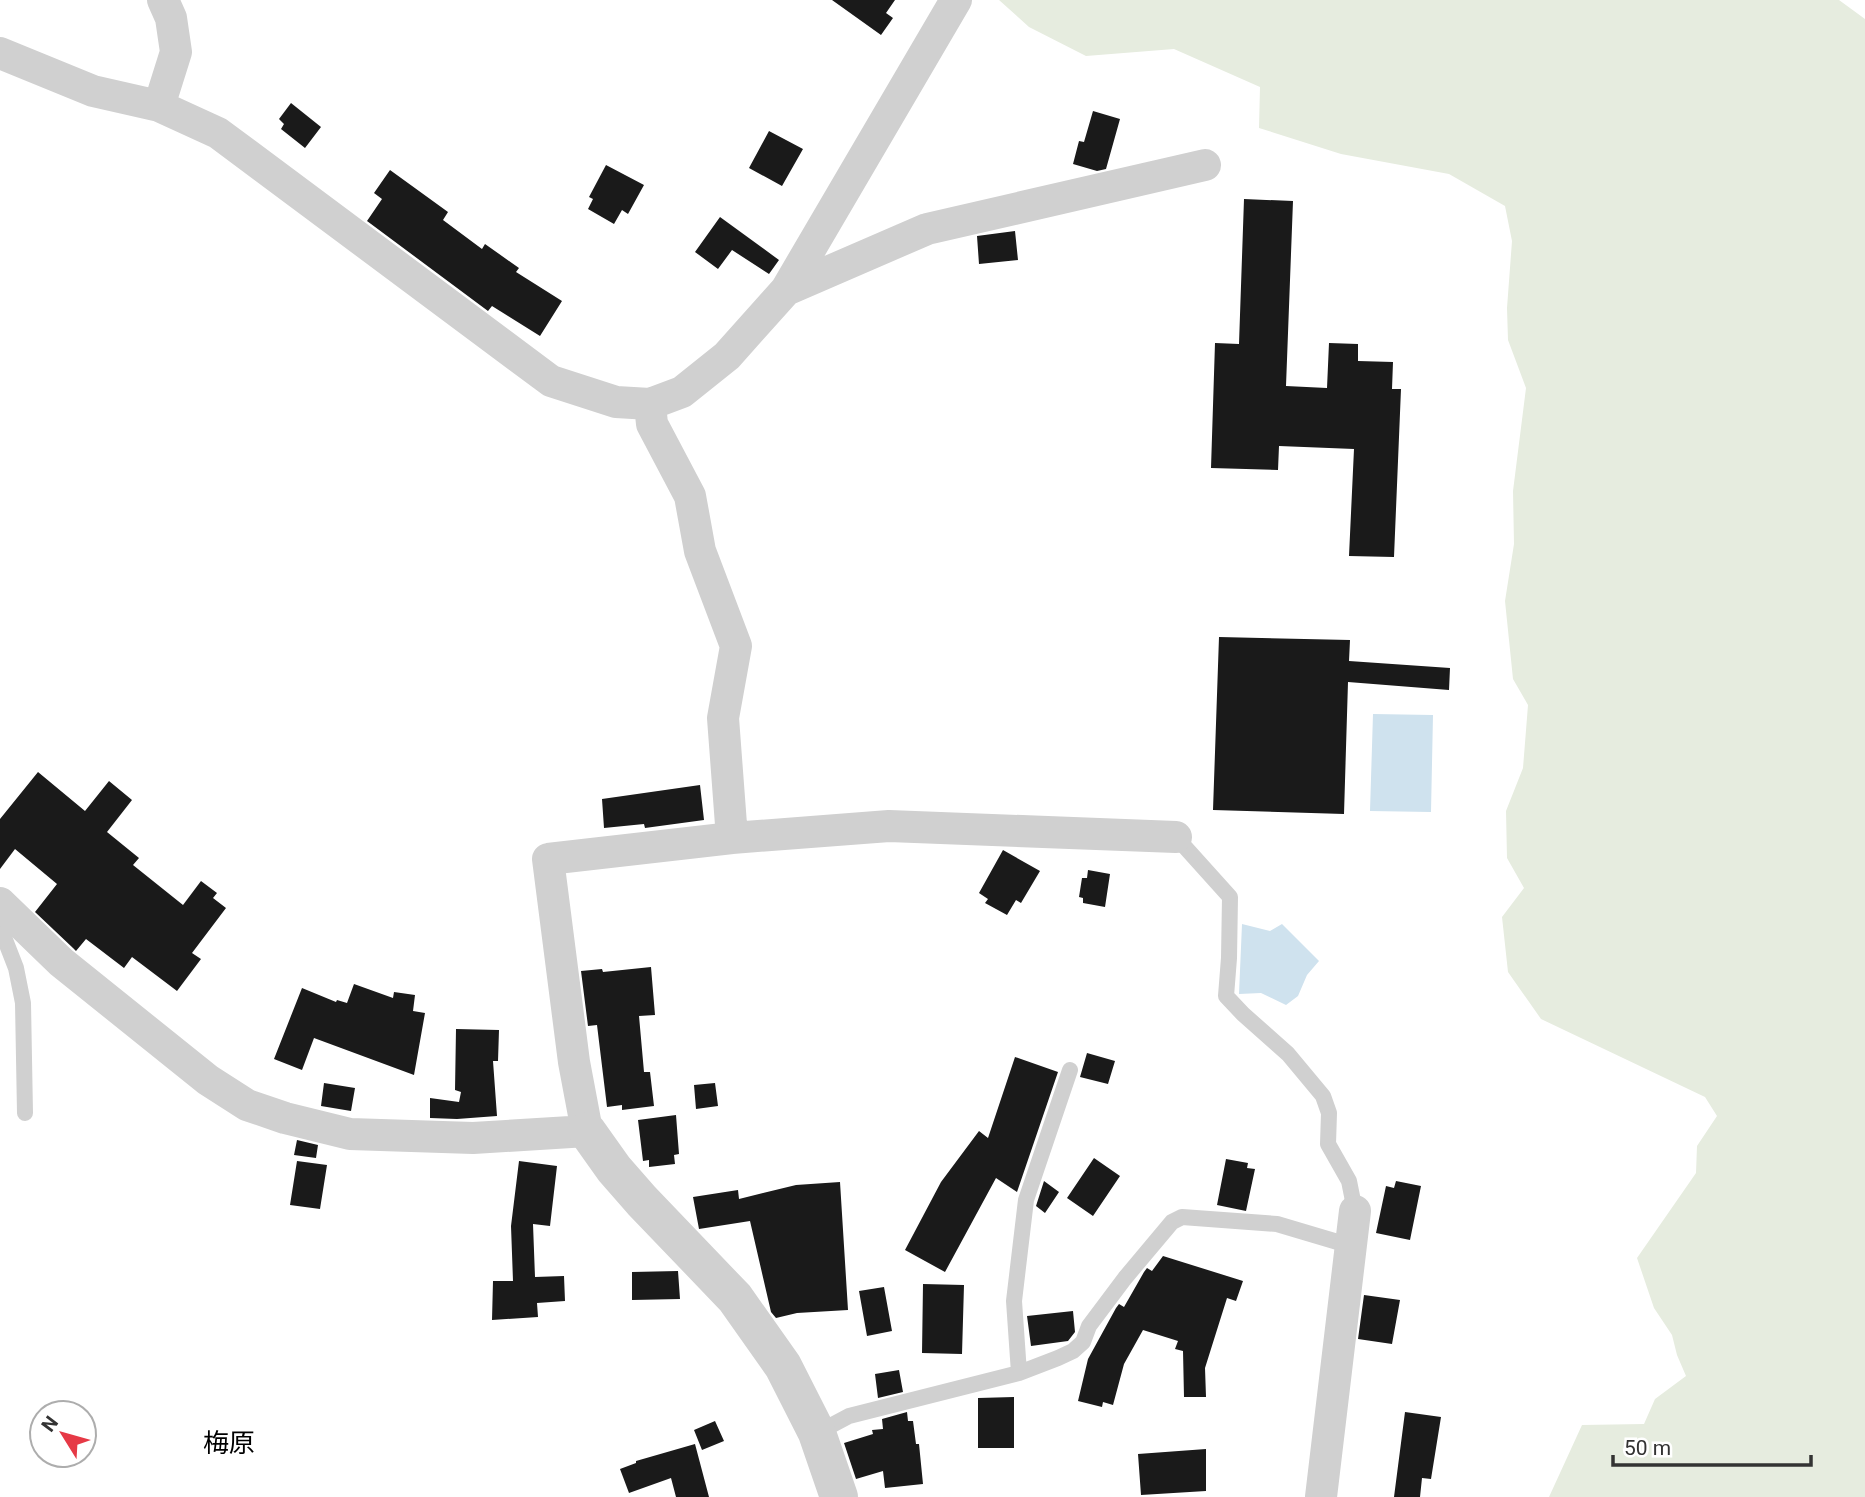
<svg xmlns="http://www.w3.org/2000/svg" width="1865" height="1497" font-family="Roboto,'Noto Sans JP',sans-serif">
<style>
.green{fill:#e6ecdf}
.water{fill:#cfe2ee}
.building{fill:#1a1a1a}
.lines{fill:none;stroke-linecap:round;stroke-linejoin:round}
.service{stroke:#d0d0d0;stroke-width:16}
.minor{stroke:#d0d0d0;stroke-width:32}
.tertiary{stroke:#d0d0d0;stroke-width:38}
.labels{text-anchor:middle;stroke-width:7;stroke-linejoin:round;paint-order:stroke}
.quarter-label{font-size:26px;fill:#000;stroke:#fff}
</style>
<rect width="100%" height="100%" fill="#fff"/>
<!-- green -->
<path class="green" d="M 999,0 L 1839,0 L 1865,19 L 1865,1497 L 1549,1497 L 1582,1425 L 1644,1424 L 1655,1399 L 1686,1376 L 1677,1355 L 1672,1335 L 1654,1308 L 1637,1258 L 1696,1173 L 1697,1146 L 1717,1116 L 1705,1097 L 1541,1019 L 1508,972 L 1502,917 L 1524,888 L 1507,858 L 1506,811 L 1523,768 L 1528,705 L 1513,679 L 1505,601 L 1514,544 L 1513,491 L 1526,388 L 1508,340 L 1507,308 L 1512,241 L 1505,206 L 1449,174 L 1341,154 L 1259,128 L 1260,87 L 1174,49 L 1086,56 L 1029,27 Z"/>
<!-- water -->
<path class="water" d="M 1373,714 L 1433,715 L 1431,812 L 1370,811 Z
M 1242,924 L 1270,931 L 1282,924 L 1319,961 L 1307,975 L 1298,996 L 1286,1005 L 1261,993 L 1239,994 Z"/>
<!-- building -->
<path class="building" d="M 832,0 L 895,0 L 886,13 L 893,18 L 881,35 Z
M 291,103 L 321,127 L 305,148 L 281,129 L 284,124 L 279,119 Z
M 1093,111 L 1120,119 L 1106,169 L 1097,171 L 1073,164 L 1079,141 L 1084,142 Z
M 769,131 L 803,149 L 782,186 L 749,168 Z
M 606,165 L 644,185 L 628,214 L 622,210 L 614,224 L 588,209 L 593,199 L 589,197 Z
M 390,170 L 448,212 L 443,220 L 482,249 L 485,244 L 519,268 L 516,272 L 562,301 L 540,336 L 492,306 L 488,311 L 367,221 L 382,199 L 374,193 Z
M 1244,199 L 1293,201 L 1286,386 L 1327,388 L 1329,343 L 1358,344 L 1358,361 L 1393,362 L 1392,389 L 1401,389 L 1394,557 L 1349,556 L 1354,449 L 1279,446 L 1278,470 L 1211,468 L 1215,343 L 1239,344 Z
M 720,217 L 779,260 L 769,274 L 732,250 L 718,269 L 695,252 Z
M 1015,231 L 1018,260 L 979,264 L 977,236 Z
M 1219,637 L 1350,640 L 1349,661 L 1450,668 L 1449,690 L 1348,682 L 1344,814 L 1213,810 Z
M 38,772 L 85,811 L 109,781 L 132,800 L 107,832 L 139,858 L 133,865 L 183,905 L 201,881 L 217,893 L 213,898 L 226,908 L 192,953 L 201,959 L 177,991 L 132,957 L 124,968 L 86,939 L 76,951 L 73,948 L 35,912 L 57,884 L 15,849 L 0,869 L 0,819 Z
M 700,785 L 704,820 L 645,828 L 644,824 L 604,828 L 602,799 Z
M 1003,850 L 1040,871 L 1021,903 L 1016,900 L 1007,915 L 985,903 L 988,899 L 979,893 Z
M 1088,870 L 1110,874 L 1105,907 L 1083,903 L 1083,898 L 1079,897 L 1082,878 L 1087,878 Z
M 651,967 L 655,1015 L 639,1016 L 644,1072 L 650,1072 L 654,1106 L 622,1110 L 622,1105 L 607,1107 L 597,1025 L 588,1026 L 581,971 L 602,969 L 603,972 Z
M 354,984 L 393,998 L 394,992 L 415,995 L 413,1011 L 425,1013 L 414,1075 L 314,1038 L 302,1070 L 274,1059 L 302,988 L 336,1002 L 337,1000 L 347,1003 Z
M 456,1029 L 499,1030 L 498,1061 L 493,1061 L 497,1116 L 457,1119 L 430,1118 L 430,1098 L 459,1102 L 461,1092 L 455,1090 Z
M 1087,1053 L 1115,1061 L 1108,1084 L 1080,1077 Z
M 1015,1057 L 1058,1072 L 1017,1192 L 996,1178 L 945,1272 L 905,1250 L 941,1182 L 979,1131 L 988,1138 Z
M 324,1083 L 355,1088 L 351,1111 L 321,1106 Z
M 715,1083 L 718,1106 L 696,1109 L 694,1085 Z
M 676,1115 L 679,1154 L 674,1155 L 675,1164 L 649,1167 L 649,1160 L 643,1161 L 638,1120 Z
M 297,1140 L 318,1145 L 316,1158 L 294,1155 Z
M 1094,1158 L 1120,1176 L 1093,1216 L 1067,1198 Z
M 1226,1159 L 1248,1163 L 1247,1168 L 1255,1169 L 1246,1211 L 1217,1205 Z
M 297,1161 L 327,1165 L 320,1209 L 290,1205 Z
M 519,1161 L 557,1166 L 550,1226 L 533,1224 L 535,1277 L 564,1276 L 565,1301 L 537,1303 L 538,1317 L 492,1320 L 493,1281 L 513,1281 L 511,1226 Z
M 1044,1181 L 1059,1192 L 1045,1213 L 1036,1206 Z
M 1396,1181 L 1421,1186 L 1410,1240 L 1376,1233 L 1386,1186 L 1394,1188 Z
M 840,1182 L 848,1310 L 797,1313 L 776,1318 L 771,1312 L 750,1221 L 699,1229 L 693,1197 L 738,1190 L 739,1199 L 796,1185 Z
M 1163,1256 L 1243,1281 L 1236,1301 L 1227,1298 L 1205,1368 L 1206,1397 L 1184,1397 L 1183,1351 L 1175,1349 L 1178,1341 L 1143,1330 L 1124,1364 L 1113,1405 L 1103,1402 L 1102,1407 L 1078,1401 L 1088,1359 L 1116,1308 L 1119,1304 L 1124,1307 L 1144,1272 L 1147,1268 L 1152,1271 Z
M 678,1271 L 680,1299 L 632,1300 L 632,1272 Z
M 923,1284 L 964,1285 L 962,1354 L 922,1353 Z
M 884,1287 L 892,1331 L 867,1336 L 859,1291 Z
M 1364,1295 L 1400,1300 L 1392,1344 L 1358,1339 Z
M 1073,1311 L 1075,1332 L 1068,1341 L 1031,1346 L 1027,1316 Z
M 899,1370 L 903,1392 L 878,1398 L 875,1374 Z
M 1014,1397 L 1014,1448 L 978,1448 L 978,1398 Z
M 907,1412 L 908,1421 L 913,1421 L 916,1444 L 919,1444 L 923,1484 L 885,1488 L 883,1471 L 856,1479 L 844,1443 L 873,1434 L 872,1430 L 883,1429 L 882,1419 Z
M 1405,1412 L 1441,1417 L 1431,1479 L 1422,1478 L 1420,1497 L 1394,1497 Z
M 715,1421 L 724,1441 L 702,1450 L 694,1430 Z
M 695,1444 L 709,1497 L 676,1497 L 671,1478 L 629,1493 L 620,1469 L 636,1463 L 636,1461 Z
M 1206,1449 L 1206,1491 L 1141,1495 L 1138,1454 Z"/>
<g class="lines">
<!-- service -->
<path class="service" d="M 1176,837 L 1230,897 L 1229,958 L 1226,996 L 1243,1014 L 1288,1054 L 1323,1096 L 1329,1113 L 1328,1144 L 1349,1181 L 1355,1211
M 0,927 L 16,968 L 23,1003 L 25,1113
M 1019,1373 L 1014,1301 L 1026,1200 L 1070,1070
M 817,1433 L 849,1416 L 1019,1373 L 1058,1358 L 1073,1351 L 1083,1342 L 1089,1326 L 1125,1278 L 1172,1222 L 1182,1217 L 1277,1224 L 1351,1246"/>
<!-- minor -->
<path class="minor" d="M 0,53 L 93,91 L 159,106 L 218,133 L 551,381 L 616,402 L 650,404
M 159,106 L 176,52 L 171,18 L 163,0
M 786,290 L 927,229 L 1205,165
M 732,838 L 723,718 L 736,646 L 700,551 L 690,496 L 652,424 L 650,404 L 682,392 L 727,356 L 786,290 L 956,0
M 0,903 L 61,962 L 208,1080 L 247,1105 L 285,1118 L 350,1134 L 473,1138 L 587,1131 L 574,1062 L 548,859 L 732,838 L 889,826 L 1176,837
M 1321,1497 L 1355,1211"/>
<!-- tertiary -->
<path class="tertiary" d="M 587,1131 L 614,1169 L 642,1201 L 735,1298 L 783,1366 L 817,1433 L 839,1497"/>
</g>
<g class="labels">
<!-- quarter labels -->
<g class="quarter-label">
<text x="229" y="1452">梅原</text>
</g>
</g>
<!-- north arrow -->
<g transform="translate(63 1434) rotate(307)"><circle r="33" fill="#ffffff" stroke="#adadad" stroke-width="2"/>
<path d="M0-5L12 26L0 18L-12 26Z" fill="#e63946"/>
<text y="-10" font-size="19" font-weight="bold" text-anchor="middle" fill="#333333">N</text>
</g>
<!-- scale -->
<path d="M1613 1455v10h198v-10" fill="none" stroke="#333333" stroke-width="3.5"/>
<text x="1624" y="1455" font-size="21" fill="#333333" stroke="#ffffff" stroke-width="5" paint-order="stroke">50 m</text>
</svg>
